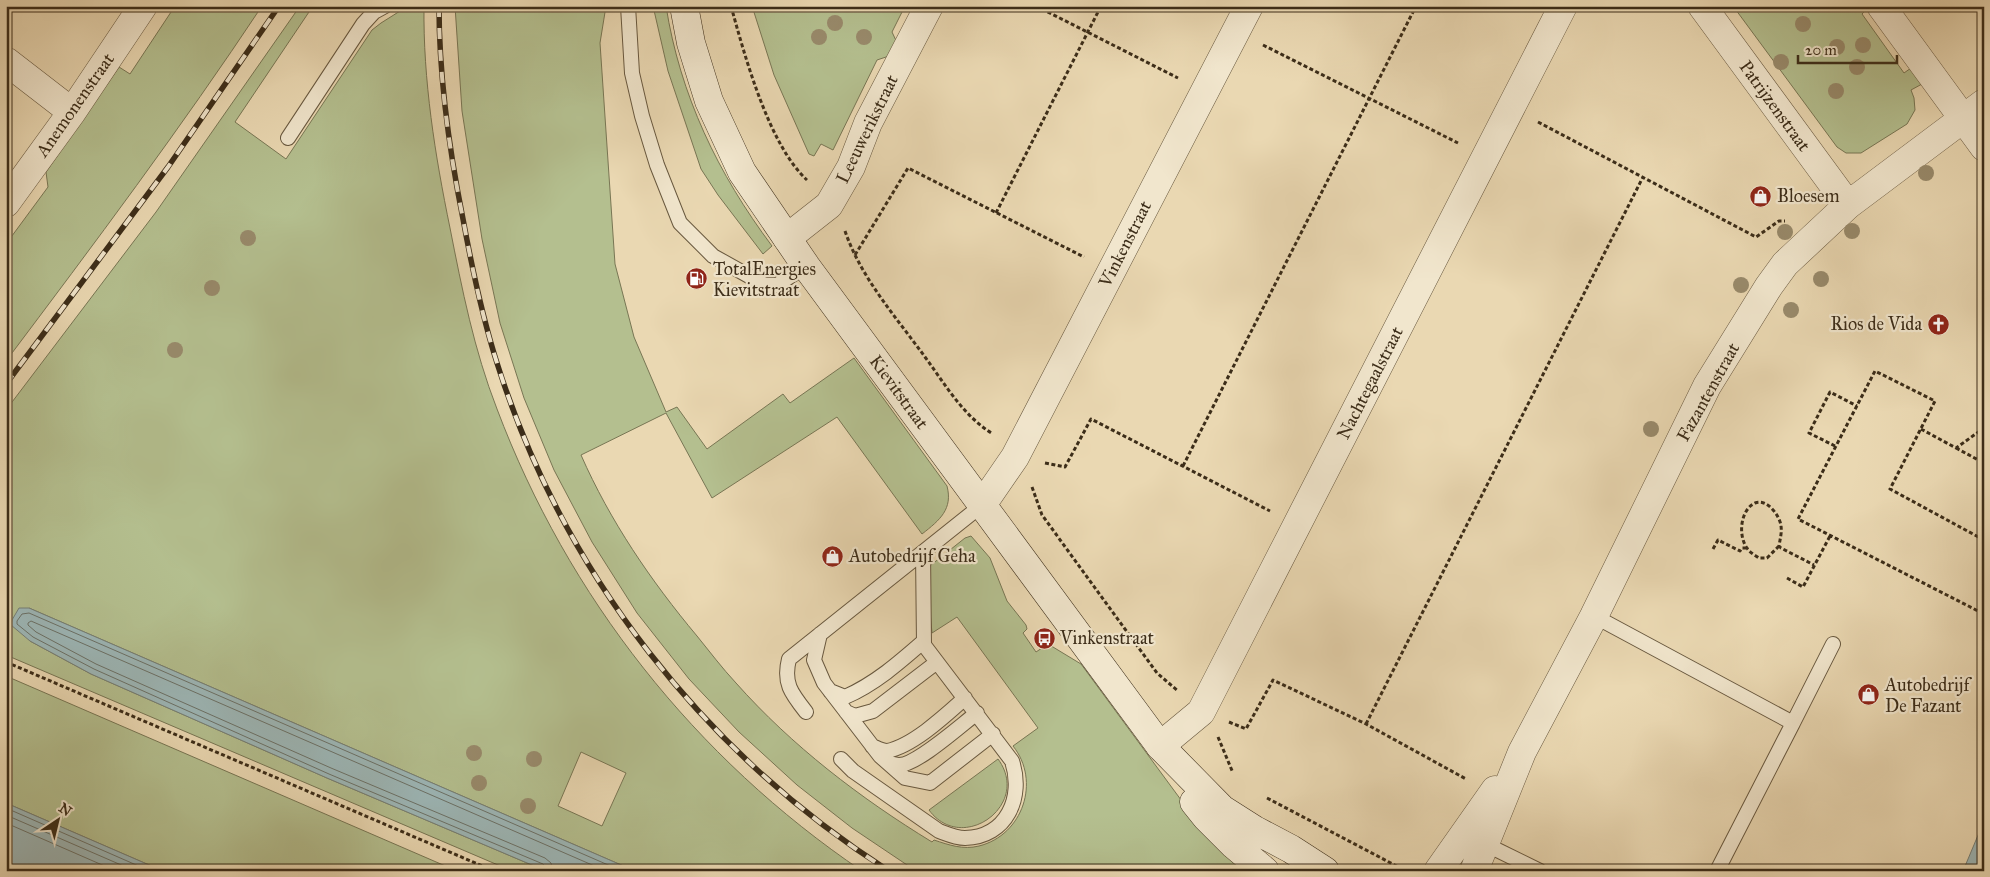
<svg xmlns="http://www.w3.org/2000/svg" width="1990" height="877" font-family="'IM FELL Great Primer',serif">
<style>
.green{fill:#b4bf8f;stroke:#787654;fill-rule:evenodd}
.water{fill:#9db7b7;stroke:#768078}
.lines{fill:none;stroke-linecap:round;stroke-linejoin:round}
.shore{stroke:#6c7268;stroke-width:1}
.lane-casing{stroke:#68583f;stroke-width:16}
.street-casing{stroke:#68583f;stroke-width:29}
.secondary-casing{stroke:#3c2d19;stroke-width:29}
.path{stroke:#3c2d19;stroke-width:3;stroke-dasharray:4 2.5;stroke-linecap:butt}
.lane{stroke:#f1e6cd;stroke-width:14}
.street{stroke:#f1e6cd;stroke-width:28}
.secondary{stroke:#f1e6cd;stroke-width:28}
.rail-casing{stroke:#3c2d19;stroke-width:5.5}
.rail{stroke:#f1e6cd;stroke-width:4;stroke-dasharray:11;stroke-linecap:butt}
.tree{fill:#988a6b}
.labels{text-anchor:middle;stroke-width:4.5;stroke-linejoin:round;paint-order:stroke}
.street-label{font-size:18px;fill:#3c2d19;stroke:#f1e6cd}
.poi-label{font-size:18px;fill:#3c2d19;stroke:#f1e6cd;text-anchor:start}
</style>
<rect width="100%" height="100%" fill="#ead8b2"/>
<filter id="stains"><feTurbulence type="fractalNoise" baseFrequency=".004" numOctaves="4"/><feColorMatrix values="0 0 0 0 .2 0 0 0 0 .09 0 0 0 0 .02 0 0 0 .5 -.17"/></filter>
<radialGradient id="worn" r=".72"><stop offset=".6" stop-color="#630" stop-opacity="0"/><stop offset="1" stop-color="#630" stop-opacity=".3"/></radialGradient>
<!-- green -->
<path class="green" d="M 175,6 L 262,6 C 181,128 94,244 6,361 L 6,244 L 48,187 L 46,172 L 119,67 L 130,74 Z
M 300,6 L 313,6 L 235,122 L 286,159 L 372,30 L 381,23 L 408,6 L 424,6 C 423,80 435,155 450,228 C 462,289 474,350 497,409 C 568,597 695,758 862,871 L 635,871 L 29,608 L 30,641 L 91,674 L 327,778 L 546,871 L 512,871 L 6,655 L 6,410 L 156,212 ZM 581,752 L 626,773 L 602,826 L 558,806 Z
M 455,6 L 606,6 L 600,43 L 615,264 L 634,337 L 666,412 L 677,407 L 707,449 L 783,394 L 790,403 L 854,358 L 947,486 C 953,509 940,520 922,534 L 837,417 L 712,498 L 666,413 L 581,455 C 610,521 651,581 697,636 C 710,652 722,668 736,683 C 792,746 860,798 932,842 L 934,840 C 949,845 963,850 979,846 C 1023,835 1041,781 1013,746 L 1038,728 L 957,617 L 932,633 L 926,569 L 965,538 L 971,536 L 990,558 L 1007,601 L 1026,625 L 1027,629 L 1023,633 L 1036,652 L 1048,644 L 1081,664 L 1198,823 L 1238,865 L 1234,871 L 916,871 L 852,828 L 797,785 L 739,732 L 689,679 L 637,613 L 592,542 L 554,470 L 524,398 L 500,323 L 482,239 L 462,111 Z
M 653,6 L 666,6 C 680,95 718,174 772,246 L 763,254 L 718,195 L 701,169 L 668,71 Z
M 752,6 L 905,6 L 892,32 L 899,47 L 895,54 L 877,60 L 833,150 L 821,144 L 814,156 L 809,154 L 774,75 Z
M 1733,6 L 1865,6 L 1867,9 L 1862,14 L 1904,73 L 1911,68 L 1922,84 L 1911,90 L 1914,98 L 1915,110 L 1907,124 L 1861,153 L 1846,153 L 1837,147 Z
M 6,676 L 457,871 L 163,871 L 6,803 Z
M 998,759 C 1032,805 962,855 929,810 Z"/>
<!-- water -->
<path class="water" d="M 19,608 L 29,608 L 635,871 L 546,871 L 327,778 L 91,674 L 30,641 L 11,625 L 12,620 Z
M 6,803 L 163,871 L 6,871 Z
M 1984,821 L 1984,871 L 1963,871 Z"/>
<g class="lines">
<!-- shore -->
<path class="shore" d="M 6,808 L 150,871
M 6,815 L 135,871
M 6,823 L 116,871
M 546,871 L 546,867 L 543,864 L 329,774 L 94,669 L 33,637 L 17,624 L 17,621 L 22,614 L 29,613 L 622,871
M 553,871 L 551,863 L 545,858 L 331,768 L 96,664 L 36,632 L 28,625 L 28,623 L 31,621 L 606,871"/>
<defs>
<path id="lane" d="M 628,6 L 632,73 L 642,116 L 657,165 L 680,223 L 713,256 L 765,285 L 777,285 L 806,266
M 288,138 L 363,24 L 374,12 L 385,6
M 1594,616 L 1793,723 L 1833,644
M 820,634 L 814,660 L 824,683 L 880,756 L 905,778 L 930,783 L 993,734
M 830,691 L 845,697 C 875,684 900,662 924,641
M 806,712 C 791,693 783,683 789,659 L 982,505
M 846,712 L 855,716 L 873,711 L 937,662
M 872,746 C 877,748 882,751 887,751 C 913,746 946,715 965,698
M 841,759 L 853,771 L 939,831 C 947,834 956,838 965,838 C 1007,837 1024,797 1012,761 L 924,645 L 923,552
M 888,763 C 891,763 896,765 899,765 C 917,765 961,725 977,713
M 1485,844 L 1540,871
M 1717,871 L 1793,723"/>
<path id="street" d="M 1702,6 L 1848,205
M 1881,6 L 1984,147
M 6,61 L 72,112
M 6,203 L 72,112 L 143,6
M 787,238 L 829,205 L 851,167 L 868,123 L 929,6
M 982,505 L 1015,457 L 1249,6
M 1160,746 L 1201,712 L 1563,6
M 1438,871 L 1495,790
M 1474,871 L 1522,752 L 1594,616 L 1707,386 L 1769,286 L 1785,264 L 1848,205 L 1984,103"/>
<path id="secondary" d="M 684,6 L 691,43 L 709,101 L 742,172 L 806,266 L 1160,746 L 1222,809 L 1255,830 L 1291,849 L 1325,871
M 1194,802 L 1206,817 L 1234,845 L 1265,871"/>
</defs>
<!-- lane casing -->
<use href="#lane" class="lane-casing"/>
<!-- street casing -->
<use href="#street" class="street-casing"/>
<!-- secondary casing -->
<use href="#secondary" class="secondary-casing"/>
<!-- path -->
<path class="path" d="M 731,6 C 745,57 769,145 807,180
M 1036,6 L 1178,78
M 1263,45 L 1458,143
M 1538,122 L 1756,237 L 1779,221 L 1785,221
M 996,213 L 1101,6
M 845,231 C 861,278 896,317 925,357 C 945,384 963,416 993,434
M 855,255 L 908,168 L 1084,257
M 1921,429 L 1956,448 L 1984,428
M 1835,446 L 1809,433 L 1830,392 L 1857,406
M 1956,448 L 1984,463
M 1045,463 L 1065,467 L 1091,419 L 1270,511
M 1183,466 L 1416,6
M 1032,487 L 1042,515 L 1157,673 L 1178,691
M 1984,540 L 1890,489 L 1935,401 L 1875,371 L 1798,519 L 1984,614
M 1779,546 L 1767,558 L 1759,558 C 1755,555 1750,553 1747,548 C 1738,536 1740,510 1755,503 C 1767,498 1780,516 1781,526 C 1782,533 1780,539 1779,546 L 1781,548 L 1814,565
M 1713,549 L 1718,540 L 1740,551 L 1742,548 L 1746,548
M 1787,578 L 1803,587 L 1830,536
M 6,662 L 494,871
M 1229,722 L 1246,729 L 1273,680 L 1366,724 L 1466,779
M 1366,724 L 1643,177
M 1218,737 L 1233,773
M 1267,798 L 1406,871"/>
<!-- lane -->
<use href="#lane" class="lane"/>
<!-- street -->
<use href="#street" class="street"/>
<!-- secondary -->
<use href="#secondary" class="secondary"/>
<defs>
<path id="rail" d="M 439,6 C 439,78 449,149 463,219 C 472,268 482,316 497,363 C 563,573 704,753 889,871
M 6,384 L 168,167 L 279,6"/>
</defs>
<!-- rail casing -->
<use href="#rail" class="rail-casing"/>
<!-- rail -->
<use href="#rail" class="rail"/>
</g>
<!-- trees -->
<g class="tree">
<circle cx="835" cy="23" r="8"/>
<circle cx="1803" cy="24" r="8"/>
<circle cx="819" cy="37" r="8"/>
<circle cx="864" cy="37" r="8"/>
<circle cx="1863" cy="45" r="8"/>
<circle cx="1837" cy="47" r="8"/>
<circle cx="1781" cy="62" r="8"/>
<circle cx="1857" cy="67" r="8"/>
<circle cx="1836" cy="91" r="8"/>
<circle cx="1926" cy="173" r="8"/>
<circle cx="1852" cy="231" r="8"/>
<circle cx="1785" cy="232" r="8"/>
<circle cx="248" cy="238" r="8"/>
<circle cx="1821" cy="279" r="8"/>
<circle cx="1741" cy="285" r="8"/>
<circle cx="212" cy="288" r="8"/>
<circle cx="1791" cy="310" r="8"/>
<circle cx="175" cy="350" r="8"/>
<circle cx="1651" cy="429" r="8"/>
<circle cx="474" cy="753" r="8"/>
<circle cx="534" cy="759" r="8"/>
<circle cx="479" cy="783" r="8"/>
<circle cx="528" cy="806" r="8"/>
</g>
<!-- icons -->
<defs>
<symbol id="shop-disc" viewBox="-11 -11 22 22"><circle r="9.5" fill="#8f2418" stroke="#f1e6cd"/><path d="M-5-2.5h2.3a2.7 3.5 0 0 1 5.4 0H5L5.5 6h-11ZM-1.5-2.5h3a1.5 2.3 0 0 0-3 0Z" fill="#fff"/></symbol>
<symbol id="fuel-disc" viewBox="-11 -11 22 22"><circle r="9.5" fill="#8f2418" stroke="#f1e6cd"/><path d="M-5.5-6h7V0h2V4h1.3V-2.5L3-4.5l.8-.8L6-3V5H2.5V1h-1V6h-7ZM-4.2-4.7v3.2H.2V-4.7Z" fill="#fff"/></symbol>
<symbol id="church-disc" viewBox="-11 -11 22 22"><circle r="9.5" fill="#8f2418" stroke="#f1e6cd"/><path d="M-1.2-6h2.4v3.5h3.3v2.4h-3.3V6h-2.4V-.1h-3.3v-2.4h3.3Z" fill="#fff"/></symbol>
<symbol id="bus-disc" viewBox="-11 -11 22 22"><circle r="9.5" fill="#8f2418" stroke="#f1e6cd"/><path d="M-5-6H5V4H4V6H2V4H-2V6H-4V4H-5ZM-3.5-4V0h7V-4ZM-3.5 1.2v1.5H-2V1.2ZM2 1.2v1.5H3.5V1.2Z" fill="#fff"/></symbol>
</defs>
<g fill-rule="evenodd">
<use href="#shop-disc" x="1748" y="184" width="25" height="25"/>
<use href="#fuel-disc" x="684" y="266" width="25" height="25"/>
<use href="#church-disc" x="1926" y="312" width="25" height="25"/>
<use href="#shop-disc" x="820" y="544" width="25" height="25"/>
<use href="#bus-disc" x="1032" y="626" width="25" height="25"/>
<use href="#shop-disc" x="1856" y="682" width="25" height="25"/>
</g>
<g class="labels">
<!-- street labels -->
<g class="street-label">
<text transform="translate(75 105) rotate(-55)" y="6">Anemonenstraat</text>
<text transform="translate(1775 106) rotate(54)" y="6">Patrijzenstraat</text>
<text transform="translate(867 129) rotate(-64)" y="6">Leeuwerikstraat</text>
<text transform="translate(1125 244) rotate(-63)" y="6">Vinkenstraat</text>
<text transform="translate(1370 383) rotate(-63)" y="6">Nachtegaalstraat</text>
<text transform="translate(899 392) rotate(54)" y="6">Kievitstraat</text>
<text transform="translate(1708 392) rotate(-61)" y="6">Fazantenstraat</text>
</g>
<!-- poi labels -->
<g class="poi-label">
<text x="1777" y="202">Bloesem</text>
<text x="713" y="275">TotalEnergies<tspan x="713" dy="21">Kievitstraat</tspan></text>
<text x="1922" y="330" text-anchor="end">Rios de Vida</text>
<text x="849" y="562">Autobedrijf Geha</text>
<text x="1060" y="644">Vinkenstraat</text>
<text x="1885" y="691">Autobedrijf<tspan x="1885" dy="21">De Fazant</tspan></text>
</g>
</g>
<!-- margin -->
<rect width="1990" height="877" fill="none" stroke="#ead8b2" stroke-width="25"/>
<rect x="8" y="8" width="1975" height="862" fill="none" stroke="#3c2d19" stroke-width="2.5"/>
<rect x="12" y="12" width="1965" height="852" fill="none" stroke="#3c2d19"/>
<!-- north arrow -->
<g transform="translate(58 820) rotate(35)" stroke="#f1e6cd" stroke-width="4" paint-order="stroke">
<path d="M0-4L9 19L0 12L-9 19Z" fill="#3c2d19"/>
<text y="-8" font-size="14" font-weight="bold" text-anchor="middle" fill="#3c2d19">N</text>
</g>
<!-- scale -->
<path d="M1798 55v8h99v-8" fill="none" stroke="#3c2d19" stroke-width="2.5"/>
<text x="1805" y="55" font-size="15" fill="#3c2d19" stroke="#f1e6cd" stroke-width="4" paint-order="stroke">20 m</text>
<rect width="100%" height="100%" filter="url(#stains)"/>
<rect width="100%" height="100%" fill="url(#worn)"/>
</svg>
